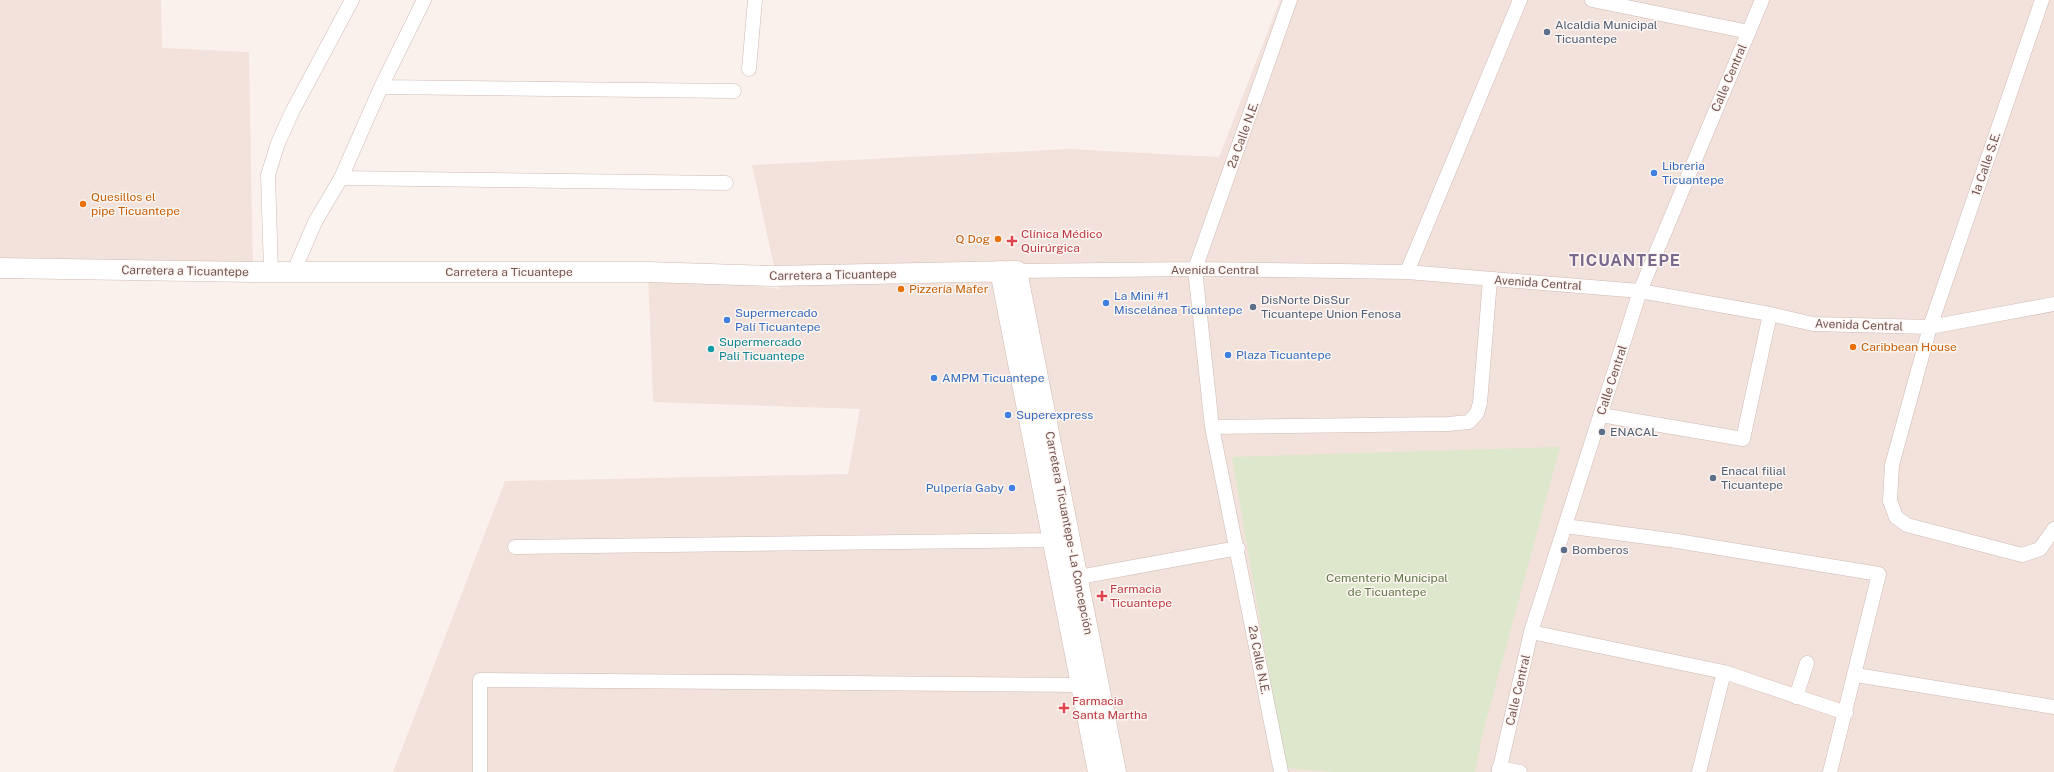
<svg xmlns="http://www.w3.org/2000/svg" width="2054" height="772" font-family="'Public Sans',sans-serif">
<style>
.residential{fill:#f2e2db}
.green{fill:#dde7cb}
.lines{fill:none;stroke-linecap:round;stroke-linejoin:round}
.minor-casing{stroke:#cebab5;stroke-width:15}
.secondary-casing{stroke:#d1b9b3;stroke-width:21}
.minor{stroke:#fff;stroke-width:14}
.secondary{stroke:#fff;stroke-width:20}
.service-dot{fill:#5c6f8a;stroke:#fdf6f2;stroke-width:1.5}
.shop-dot{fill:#3f7fe0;stroke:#fdf6f2;stroke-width:1.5}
.food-dot{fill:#e8710a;stroke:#fdf6f2;stroke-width:1.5}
.health-dot{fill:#e0444e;stroke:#fdf6f2;stroke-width:1.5}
.culture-dot{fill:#0f9aa8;stroke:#fdf6f2;stroke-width:1.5}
.labels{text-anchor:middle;stroke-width:3;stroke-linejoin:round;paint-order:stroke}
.service-label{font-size:12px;fill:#4e5e75;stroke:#fdf6f2;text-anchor:start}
.street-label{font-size:12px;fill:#745551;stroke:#fdf6f2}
.shop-label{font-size:12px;fill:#366cbe;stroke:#fdf6f2;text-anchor:start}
.food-label{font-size:12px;fill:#c56008;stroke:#fdf6f2;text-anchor:start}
.health-label{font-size:12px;fill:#be3a42;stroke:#fdf6f2;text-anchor:start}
.culture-label{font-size:12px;fill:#0d838f;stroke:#fdf6f2;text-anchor:start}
.park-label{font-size:12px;fill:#62784a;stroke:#fdf6f2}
.district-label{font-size:16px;font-weight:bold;letter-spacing:1px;fill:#7a698e;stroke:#fdf6f2}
</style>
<rect width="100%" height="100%" fill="#fbf1ec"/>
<!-- residential -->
<path class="residential" d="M 0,0 L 161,0 L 162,48 L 249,52 L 253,272 L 0,267 Z
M 1280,0 L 2054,0 L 2054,772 L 393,772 L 505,481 L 848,474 L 860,409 L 653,402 L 648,272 L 779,289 L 752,165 L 1069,149 L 1219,157 Z"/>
<!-- green -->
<path class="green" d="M 1560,447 L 1482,736 L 1475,772 L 1335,772 L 1285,768 L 1232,457 Z"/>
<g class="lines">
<defs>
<path id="minor" d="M 1592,0 L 1749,32
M 2042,0 L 1930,327 L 1892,465 L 1890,501 L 1896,517 L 1907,525 L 2022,555 L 2040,549 L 2054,529
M 749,69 L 755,0
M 381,87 L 734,91
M 341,178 L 726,183
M 271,271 L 268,175 L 278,143 L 292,112 L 352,0
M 294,271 L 315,222 L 341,178 L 381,87 L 424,0
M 1017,271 L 1195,269 L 1407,272 L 1640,291 L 1770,314 L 1813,324 L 1930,327 L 2054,304
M 1407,272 L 1520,0
M 1601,415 L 1743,439 L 1770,314
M 1212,427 L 1448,424 L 1469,422 L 1477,413 L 1480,403 L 1490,280
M 1565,526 L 1677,541 L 1879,574 L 1830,772
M 515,547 L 1060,540
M 1068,579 L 1238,548
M 1531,632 L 1724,672 L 1846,713
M 1856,675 L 2054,707
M 1796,697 L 1807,663
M 1499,768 L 1520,772
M 480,772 L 480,680 L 1088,685
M 1281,772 L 1212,427 L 1195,269 L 1290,0
M 1499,772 L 1531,632 L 1640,291 L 1762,0
M 1699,772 L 1724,672"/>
<path id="secondary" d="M 0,268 L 253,272 L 648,272 L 772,276 L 1017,271 L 1116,772
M 1000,271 L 1098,772"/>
</defs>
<!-- minor casing -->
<use href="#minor" class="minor-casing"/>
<!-- secondary casing -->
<use href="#secondary" class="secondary-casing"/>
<!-- minor -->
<use href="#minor" class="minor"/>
<!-- secondary -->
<use href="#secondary" class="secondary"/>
</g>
<!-- markers -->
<g class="service-dot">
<circle cx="1547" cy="32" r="4"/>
<circle cx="1253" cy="307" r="4"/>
<circle cx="1602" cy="432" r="4"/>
<circle cx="1713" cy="478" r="4"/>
<circle cx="1564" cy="550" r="4"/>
</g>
<g class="shop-dot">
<circle cx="1654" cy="173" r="4"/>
<circle cx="1106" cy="303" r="4"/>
<circle cx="727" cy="320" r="4"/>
<circle cx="1228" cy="355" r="4"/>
<circle cx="934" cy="378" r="4"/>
<circle cx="1008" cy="415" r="4"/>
<circle cx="1012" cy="488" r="4"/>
</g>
<g class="food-dot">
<circle cx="83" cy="204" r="4"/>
<circle cx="998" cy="239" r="4"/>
<circle cx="901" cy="289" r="4"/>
<circle cx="1853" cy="347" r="4"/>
</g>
<g class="health-dot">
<path d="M1010 235h4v4h4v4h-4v4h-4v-4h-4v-4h4z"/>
<path d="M1100 590h4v4h4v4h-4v4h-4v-4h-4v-4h4z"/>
<path d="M1062 702h4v4h4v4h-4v4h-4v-4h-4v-4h4z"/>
</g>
<circle class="culture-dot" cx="711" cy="349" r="4"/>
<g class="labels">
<!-- service labels -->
<g class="service-label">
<text x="1555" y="29">Alcaldia Municipal<tspan x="1555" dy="14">Ticuantepe</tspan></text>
<text x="1261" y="304">DisNorte DisSur<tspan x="1261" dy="14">Ticuantepe Union Fenosa</tspan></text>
<text x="1610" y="436">ENACAL</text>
<text x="1721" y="475">Enacal filial<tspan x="1721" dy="14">Ticuantepe</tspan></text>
<text x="1572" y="554">Bomberos</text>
</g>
<!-- street labels -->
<g class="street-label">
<text transform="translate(1729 78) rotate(-67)" y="4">Calle Central</text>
<text transform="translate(1243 135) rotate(-70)" y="4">2a Calle N.E.</text>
<text transform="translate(1986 164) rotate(-71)" y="4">1a Calle S.E.</text>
<text x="1215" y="274">Avenida Central</text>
<text transform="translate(185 271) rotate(1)" y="4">Carretera a Ticuantepe</text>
<text x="509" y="276">Carretera a Ticuantepe</text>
<text transform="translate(833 275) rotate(-1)" y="4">Carretera a Ticuantepe</text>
<text transform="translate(1538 283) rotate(4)" y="4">Avenida Central</text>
<text transform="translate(1859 325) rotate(2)" y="4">Avenida Central</text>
<text transform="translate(1612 380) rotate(-72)" y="4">Calle Central</text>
<text transform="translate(1069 533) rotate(79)" y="4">Carretera Ticuantepe - La Concepción</text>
<text transform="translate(1259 660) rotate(79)" y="4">2a Calle N.E.</text>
<text transform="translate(1518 690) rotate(-77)" y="4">Calle Central</text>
</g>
<!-- shop labels -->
<g class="shop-label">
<text x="1662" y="170">Libreria<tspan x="1662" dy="14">Ticuantepe</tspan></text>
<text x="1114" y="300">La Mini #1<tspan x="1114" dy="14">Miscelánea Ticuantepe</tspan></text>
<text x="735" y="317">Supermercado<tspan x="735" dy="14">Palí Ticuantepe</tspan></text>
<text x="1236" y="359">Plaza Ticuantepe</text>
<text x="942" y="382">AMPM Ticuantepe</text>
<text x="1016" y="419">Superexpress</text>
<text x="1004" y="492" text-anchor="end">Pulpería Gaby</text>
</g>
<!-- food labels -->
<g class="food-label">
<text x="91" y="201">Quesillos el<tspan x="91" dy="14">pipe Ticuantepe</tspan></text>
<text x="990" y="243" text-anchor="end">Q Dog</text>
<text x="909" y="293">Pizzería Mafer</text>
<text x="1861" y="351">Caribbean House</text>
</g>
<!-- health labels -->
<g class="health-label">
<text x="1021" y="238">Clínica Médico<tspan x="1021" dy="14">Quirúrgica</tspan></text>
<text x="1110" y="593">Farmacia<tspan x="1110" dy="14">Ticuantepe</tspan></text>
<text x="1072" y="705">Farmacia<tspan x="1072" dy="14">Santa Martha</tspan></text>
</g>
<!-- culture labels -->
<g class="culture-label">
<text x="719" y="346">Supermercado<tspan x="719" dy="14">Pali Ticuantepe</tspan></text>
</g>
<!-- park labels -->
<g class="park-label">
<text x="1387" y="582">Cementerio Municipal<tspan x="1387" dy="14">de Ticuantepe</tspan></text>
</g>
<!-- district labels -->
<g class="district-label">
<text x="1625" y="266">TICUANTEPE</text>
</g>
</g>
</svg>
